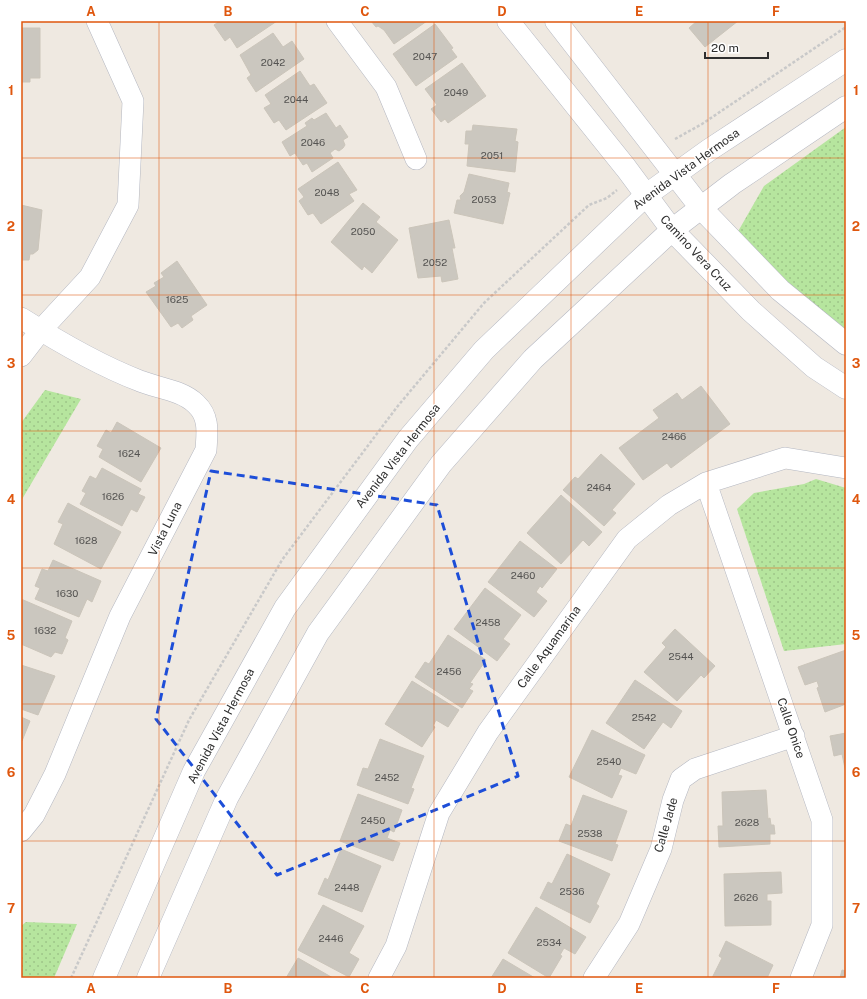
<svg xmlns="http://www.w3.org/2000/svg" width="867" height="999" font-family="'Public Sans',sans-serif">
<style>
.grass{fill:url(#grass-dots)}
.building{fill:#cbc7bf;stroke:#cbc5ba}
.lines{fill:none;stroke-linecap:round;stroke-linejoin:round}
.minor-casing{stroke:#b4b7c1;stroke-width:22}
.secondary-casing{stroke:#b4b7c1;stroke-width:23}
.path{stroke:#c9c9c9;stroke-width:2.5;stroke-dasharray:3 2;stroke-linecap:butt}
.minor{stroke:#fff;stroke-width:21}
.secondary{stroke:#fff;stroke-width:22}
.marked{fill:none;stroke:#1d4ed8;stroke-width:3;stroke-dasharray:8 5;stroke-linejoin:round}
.grid{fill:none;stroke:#df570e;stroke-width:1;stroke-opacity:0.55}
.labels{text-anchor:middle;stroke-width:3;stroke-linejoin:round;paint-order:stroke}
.number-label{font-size:10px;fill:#555452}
.street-label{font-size:12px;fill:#2e2e2e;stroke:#fff}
.neatline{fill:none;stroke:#df570e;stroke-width:1.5}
.grid-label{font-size:13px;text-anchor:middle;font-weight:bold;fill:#df570e}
</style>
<defs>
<pattern id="grass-dots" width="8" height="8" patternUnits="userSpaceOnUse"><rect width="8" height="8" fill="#b6e59e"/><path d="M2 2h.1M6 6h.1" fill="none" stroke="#9dc588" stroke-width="1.8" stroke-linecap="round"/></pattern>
</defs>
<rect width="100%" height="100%" fill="#efe9e1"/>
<!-- grass -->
<path class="grass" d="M 846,127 L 846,331 L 809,304 L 736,235 L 764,186 Z
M 45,390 L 81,399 L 21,501 L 21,423 Z
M 816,479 L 846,488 L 846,644 L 784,651 L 737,509 L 754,493 L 804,484 Z
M 26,922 L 77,924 L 54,978 L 21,978 L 21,926 Z"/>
<!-- building -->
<path class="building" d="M 220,21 L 277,21 L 237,48 L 230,37 L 225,41 L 214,25 Z
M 371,21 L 427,21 L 394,44 L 384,30 L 378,26 L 376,27 Z
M 697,21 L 738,21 L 705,47 L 689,28 Z
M 435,24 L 453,48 L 451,49 L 457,57 L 416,86 L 393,54 Z
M 21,28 L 40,28 L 40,78 L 30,78 L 30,82 L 21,82 Z
M 273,33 L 283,47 L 292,41 L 304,59 L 256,92 L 247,78 L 251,75 L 240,55 Z
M 462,63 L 486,96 L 448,123 L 445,119 L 441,122 L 431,109 L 437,105 L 425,89 Z
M 300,71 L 310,86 L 314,84 L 327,103 L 286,130 L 279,120 L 274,123 L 264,108 L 271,104 L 265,95 Z
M 326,113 L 336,128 L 340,125 L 348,137 L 343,140 L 345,145 L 343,148 L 339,151 L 335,149 L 330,153 L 333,158 L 312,172 L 307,163 L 303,165 L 295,153 L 290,156 L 282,142 L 307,126 L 305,123 L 312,118 L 314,120 Z
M 473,125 L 517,129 L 515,141 L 518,142 L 515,172 L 467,166 L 469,144 L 465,144 L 466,131 L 472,131 Z
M 338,162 L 357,190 L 349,194 L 354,201 L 321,224 L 313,213 L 308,215 L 299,201 L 304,197 L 298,189 Z
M 469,174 L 509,183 L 507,192 L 510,193 L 503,224 L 454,213 L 457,200 L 461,200 L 460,196 L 464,192 Z
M 363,203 L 380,217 L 376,222 L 398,240 L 372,273 L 364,266 L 362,270 L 331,242 Z
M 21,205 L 42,210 L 38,250 L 33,254 L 30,254 L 29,260 L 21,260 Z
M 449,220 L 455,248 L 452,248 L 458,279 L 442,282 L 441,276 L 418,278 L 409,228 Z
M 177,261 L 207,305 L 191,316 L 193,320 L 182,328 L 178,323 L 171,327 L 146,292 L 156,286 L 154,283 L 164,277 L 161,273 Z
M 701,386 L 730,424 L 671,468 L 667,463 L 643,480 L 619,448 L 659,418 L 653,410 L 677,393 L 682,400 Z
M 117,422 L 161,448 L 141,482 L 99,457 L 103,449 L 97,446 L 106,430 L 111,433 Z
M 601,454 L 635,484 L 612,510 L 616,513 L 604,526 L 563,490 L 575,477 L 578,479 Z
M 102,468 L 141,489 L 138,494 L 145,497 L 137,512 L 131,509 L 122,526 L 80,504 L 86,493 L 82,491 L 90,476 L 96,479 Z
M 561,495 L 602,532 L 589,546 L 583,540 L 561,564 L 527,533 Z
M 68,503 L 121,532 L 101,569 L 54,544 L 63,524 L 58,522 Z
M 520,541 L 557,569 L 542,588 L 540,586 L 536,592 L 547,601 L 534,617 L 488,582 Z
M 53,560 L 101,581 L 92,602 L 87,599 L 79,617 L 35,599 L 40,588 L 35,586 L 42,569 L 48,571 Z
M 485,588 L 521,615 L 503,639 L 510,644 L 497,661 L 454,629 Z
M 21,599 L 72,621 L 65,638 L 68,640 L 62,654 L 55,652 L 51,657 L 21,644 Z
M 675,629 L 715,666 L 704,678 L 701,675 L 677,701 L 644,672 L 666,647 L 662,643 Z
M 448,635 L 486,660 L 470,683 L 473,684 L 469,689 L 473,691 L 462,708 L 415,677 L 425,662 L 429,664 Z
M 846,650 L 846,704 L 825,712 L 817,688 L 819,687 L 817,681 L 805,685 L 798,667 Z
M 21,665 L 55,676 L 38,715 L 21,709 Z
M 635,680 L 682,711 L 671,728 L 663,722 L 644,749 L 606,723 Z
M 412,681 L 459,710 L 448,727 L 436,720 L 433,726 L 435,727 L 422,747 L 385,724 Z
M 21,717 L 30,721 L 22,741 L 21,740 Z
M 592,730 L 645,755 L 636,774 L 621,768 L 618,775 L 622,776 L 612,798 L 569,777 Z
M 846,733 L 846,773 L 842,754 L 834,756 L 830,736 Z
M 380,739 L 424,756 L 411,788 L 414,789 L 408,804 L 357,785 L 363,768 L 368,769 Z
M 766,790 L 768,819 L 770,818 L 771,825 L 774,825 L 775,834 L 770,834 L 770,844 L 719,847 L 718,826 L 723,826 L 722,792 Z
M 358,794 L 402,810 L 394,832 L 390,830 L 387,838 L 400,843 L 393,861 L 340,841 Z
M 583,795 L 627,811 L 615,844 L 618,845 L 612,861 L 559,841 L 566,824 L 571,826 Z
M 341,849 L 381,866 L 362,912 L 318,894 L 325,878 L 328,880 Z
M 567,854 L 610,874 L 596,904 L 599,906 L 590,923 L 540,898 L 548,882 L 552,884 Z
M 781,872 L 782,893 L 767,894 L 767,901 L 771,901 L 771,925 L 725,926 L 724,874 Z
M 323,905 L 364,926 L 349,953 L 359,959 L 349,977 L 298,950 Z
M 536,907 L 586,937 L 575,954 L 564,948 L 560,955 L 562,956 L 549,978 L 508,953 Z
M 726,941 L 773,965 L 767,978 L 712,978 L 722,958 L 719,956 Z
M 298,958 L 333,978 L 286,978 Z
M 503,959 L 535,978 L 491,978 Z
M 842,970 L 846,971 L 846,978 L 840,978 Z"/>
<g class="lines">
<defs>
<path id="minor" d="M 337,21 L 386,87 L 416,159
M 21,318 C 59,342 98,365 140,381 C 157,388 182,390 196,404 C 210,417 207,433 206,450 L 120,616 L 55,774 L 34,815 L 21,831
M 21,356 L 41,330 L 90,277 L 128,205 L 133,101 L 97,21
M 706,483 L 822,820 L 822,925 L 801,978
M 379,978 L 396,946 L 439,813 L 488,732 L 627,539 L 669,505 L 706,483 L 785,458 L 846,468
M 594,978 L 629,924 L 661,849 L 673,800 L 681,779 L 695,769 L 794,736"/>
<path id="secondary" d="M 508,21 L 626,168 L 672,230 L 751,311 L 814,367 L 846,388
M 556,21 L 701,208 L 780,290 L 846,344
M 104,978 L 194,771 L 285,608 L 408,439 L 484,350 L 645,196 L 709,150 L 846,60
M 148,978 L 227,798 L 318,633 L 441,464 L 533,359 L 672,230 L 732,184 L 846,107"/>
</defs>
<!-- minor casing -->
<use href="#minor" class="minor-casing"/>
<!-- secondary casing -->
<use href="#secondary" class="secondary-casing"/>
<!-- path -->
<path class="path" d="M 675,139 L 702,124 L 846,27
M 71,978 L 189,720 L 282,560 L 397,407 L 484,303 L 589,205 L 607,198 L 617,190"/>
<!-- minor -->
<use href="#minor" class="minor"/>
<!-- secondary -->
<use href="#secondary" class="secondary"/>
</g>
<!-- marked area -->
<path class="marked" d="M 211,471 L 437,505 L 518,776 L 277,875 L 156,719 Z"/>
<!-- grid -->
<path class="grid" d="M 159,21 L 159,978M 296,21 L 296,978M 434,21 L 434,978M 571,21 L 571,978M 708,21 L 708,978M 21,158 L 846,158M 21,295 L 846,295M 21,431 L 846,431M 21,568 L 846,568M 21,704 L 846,704M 21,841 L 846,841"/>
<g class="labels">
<!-- number labels -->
<g class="number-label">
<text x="425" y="60">2047</text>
<text x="273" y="66">2042</text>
<text x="456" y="96">2049</text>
<text x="296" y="103">2044</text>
<text x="313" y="146">2046</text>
<text x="492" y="159">2051</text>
<text x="327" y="196">2048</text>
<text x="484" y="203">2053</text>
<text x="363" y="235">2050</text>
<text x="435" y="266">2052</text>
<text x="177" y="303">1625</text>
<text x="674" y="440">2466</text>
<text x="129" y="457">1624</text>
<text x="599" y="491">2464</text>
<text x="113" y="500">1626</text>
<text x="86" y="544">1628</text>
<text x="523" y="579">2460</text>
<text x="67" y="597">1630</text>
<text x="488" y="626">2458</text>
<text x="45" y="634">1632</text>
<text x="681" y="660">2544</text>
<text x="449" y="675">2456</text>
<text x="644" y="721">2542</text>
<text x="609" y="765">2540</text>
<text x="387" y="781">2452</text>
<text x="373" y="824">2450</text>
<text x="747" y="826">2628</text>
<text x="590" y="837">2538</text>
<text x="347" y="891">2448</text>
<text x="572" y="895">2536</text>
<text x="746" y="901">2626</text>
<text x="331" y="942">2446</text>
<text x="549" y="946">2534</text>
</g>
<!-- street labels -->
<g class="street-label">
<text transform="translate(686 169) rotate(-36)" y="4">Avenida Vista Hermosa</text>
<text transform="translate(696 253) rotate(47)" y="4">Camino Vera Cruz</text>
<text transform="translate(398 456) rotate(-52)" y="4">Avenida Vista Hermosa</text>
<text transform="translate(165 529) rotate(-63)" y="4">Vista Luna</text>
<text transform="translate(549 647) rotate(-54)" y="4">Calle Aquamarina</text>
<text transform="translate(221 726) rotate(-62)" y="4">Avenida Vista Hermosa</text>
<text transform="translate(791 728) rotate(71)" y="4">Calle Onice</text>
<text transform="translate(666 825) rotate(-74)" y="4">Calle Jade</text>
</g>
</g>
<!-- border -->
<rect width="867" height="999" fill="none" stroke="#ffffff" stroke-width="44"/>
<!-- scale -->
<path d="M705 52v6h63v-6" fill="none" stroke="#2e2e2e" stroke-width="2"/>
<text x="711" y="52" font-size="12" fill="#2e2e2e" stroke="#ffffff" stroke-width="3" paint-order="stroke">20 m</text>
<rect x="22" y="22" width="823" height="955" class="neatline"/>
<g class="grid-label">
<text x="91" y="16">A</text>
<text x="228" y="16">B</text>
<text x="365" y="16">C</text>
<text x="502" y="16">D</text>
<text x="639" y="16">E</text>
<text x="776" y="16">F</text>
<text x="11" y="95">1</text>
<text x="856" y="95">1</text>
<text x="11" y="231">2</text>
<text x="856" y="231">2</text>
<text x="11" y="368">3</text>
<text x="856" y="368">3</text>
<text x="11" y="504">4</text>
<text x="856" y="504">4</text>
<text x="11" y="640">5</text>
<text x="856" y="640">5</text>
<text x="11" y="777">6</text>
<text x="856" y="777">6</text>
<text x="11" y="913">7</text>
<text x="856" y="913">7</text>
<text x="91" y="993">A</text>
<text x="228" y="993">B</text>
<text x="365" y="993">C</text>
<text x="502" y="993">D</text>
<text x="639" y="993">E</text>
<text x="776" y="993">F</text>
</g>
</svg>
